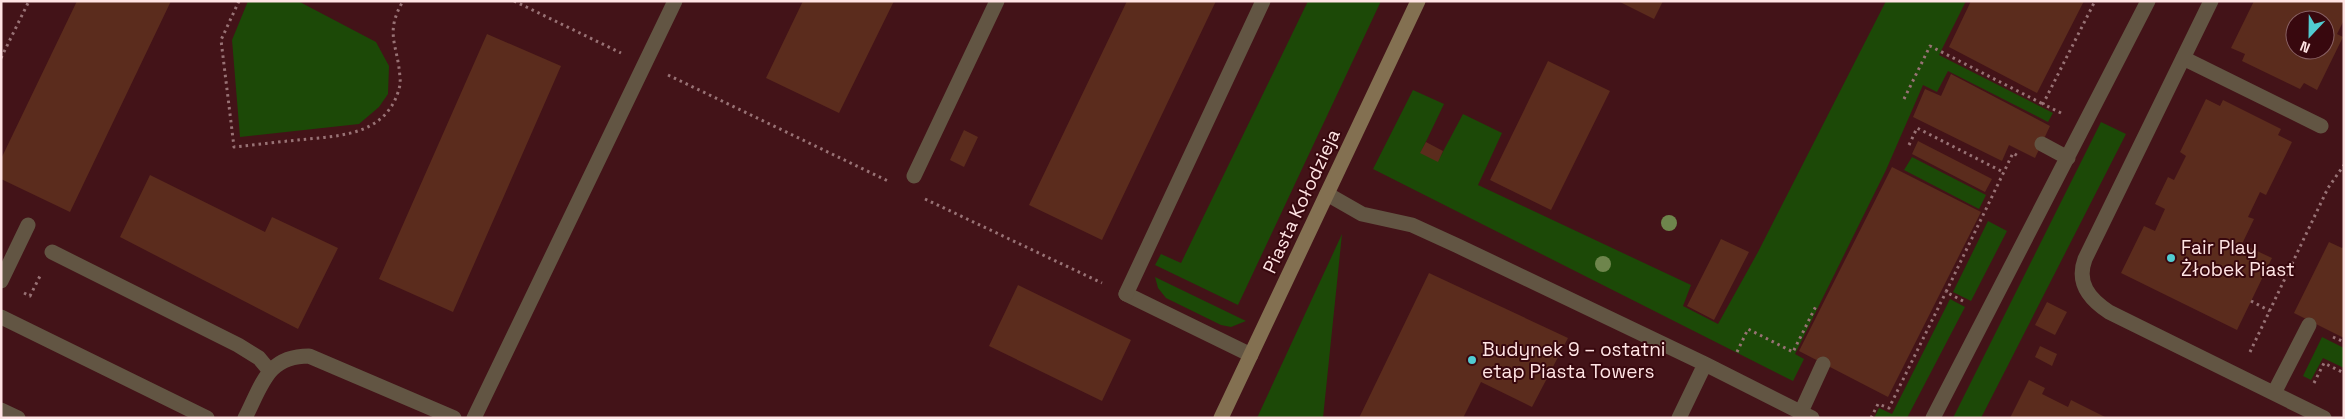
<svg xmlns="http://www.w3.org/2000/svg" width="2345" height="419" font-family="'Space Grotesk',sans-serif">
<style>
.green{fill:#1c4907}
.building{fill:#5b2c1d;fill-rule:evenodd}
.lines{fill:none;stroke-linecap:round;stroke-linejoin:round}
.path{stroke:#987275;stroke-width:3;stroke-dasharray:2.5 4;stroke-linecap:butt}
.lane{stroke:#625543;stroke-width:15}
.street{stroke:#625543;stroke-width:15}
.secondary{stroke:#837051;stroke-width:15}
.tree{fill:#6e854c}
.poi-dot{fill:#51ccd1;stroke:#38080e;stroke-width:2}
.labels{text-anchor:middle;stroke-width:4;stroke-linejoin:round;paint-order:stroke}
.street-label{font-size:19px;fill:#ffe4e4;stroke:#38080e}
.poi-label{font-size:19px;fill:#ffe4e4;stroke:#38080e;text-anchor:start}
</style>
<rect width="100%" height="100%" fill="#431318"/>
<!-- green -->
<path class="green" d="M 248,1 L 298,1 L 376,42 L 389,66 L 388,94 L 379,107 L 359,124 L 240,137 L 232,40 Z
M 1308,1 L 1381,1 L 1238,305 L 1155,265 L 1161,254 L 1181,263 Z
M 1886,1 L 1966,1 L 1939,55 L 2053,113 L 2048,122 L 1948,71 L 1937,92 L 1923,85 L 1886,170 L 1795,354 L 1804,359 L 1793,381 L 1373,169 L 1413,90 L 1444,104 L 1421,152 L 1438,161 L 1463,114 L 1502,133 L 1478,185 L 1691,285 L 1683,306 L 1718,324 L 1758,252 Z
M 2101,122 L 2126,134 L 1981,418 L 1953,418 Z
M 1912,157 L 1986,195 L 1979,209 L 1904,170 Z
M 1988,221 L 2007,231 L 1971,301 L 1953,292 Z
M 1342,234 L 1323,418 L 1257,418 Z
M 1155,277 L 1246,321 L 1231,327 L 1221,325 L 1166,298 L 1158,288 Z
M 1950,299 L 1965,307 L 1907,418 L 1874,418 L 1879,408 L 1892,414 Z
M 2322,337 L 2344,348 L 2344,368 L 2323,358 L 2311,380 L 2303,376 Z"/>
<!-- building -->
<path class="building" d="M 77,1 L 171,1 L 70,212 L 1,179 L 1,159 Z
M 803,1 L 894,1 L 839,113 L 766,78 Z
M 1127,1 L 1216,1 L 1102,240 L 1029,205 Z
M 1618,1 L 1663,1 L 1654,19 Z
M 1971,1 L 2084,1 L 2037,93 L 1949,47 Z
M 2254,1 L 2344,1 L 2344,20 L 2337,34 L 2343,37 L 2317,90 L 2304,83 L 2300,89 L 2242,61 L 2245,54 L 2231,48 ZM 2295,20 L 2325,20 L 2325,50 L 2295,50 Z
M 487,34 L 561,66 L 453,312 L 379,279 Z
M 1548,61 L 1610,91 L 1551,210 L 1490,180 Z
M 1951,74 L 2050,126 L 2035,158 L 2009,145 L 2002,161 L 1913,117 L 1925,89 L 1941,96 Z
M 2206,99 L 2220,106 L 2223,100 L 2281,129 L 2278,135 L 2292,142 L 2266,195 L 2260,192 L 2248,217 L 2254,219 L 2242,244 L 2272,258 L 2237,330 L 2121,273 L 2144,226 L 2155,231 L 2165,209 L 2155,204 L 2168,177 L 2174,180 L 2186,156 L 2180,152 Z
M 964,130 L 978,137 L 964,167 L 950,160 Z
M 1918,141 L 1992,179 L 1985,192 L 1912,154 Z
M 1426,142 L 1443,151 L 1438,162 L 1420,153 Z
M 1892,167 L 1981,212 L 1888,397 L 1799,351 Z
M 150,175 L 265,232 L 272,217 L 338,248 L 298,329 L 120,237 Z
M 1721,239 L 1749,252 L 1714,320 L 1687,306 Z
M 2329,242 L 2342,248 L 2344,246 L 2344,338 L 2294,313 Z
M 1429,273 L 1568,338 L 1532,407 L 1481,382 L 1463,418 L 1359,418 Z
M 1018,285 L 1131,340 L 1102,401 L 989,346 Z
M 2047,302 L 2067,312 L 2055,335 L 2035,325 Z
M 2040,346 L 2057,354 L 2052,366 L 2035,357 Z
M 2029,380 L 2045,388 L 2042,394 L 2068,407 L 2071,400 L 2107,418 L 2010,418 Z"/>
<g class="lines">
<!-- path -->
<path class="path" d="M 239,1 L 221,40 L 234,147 C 255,145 277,142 298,140 C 334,136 377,137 395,100 C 398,93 401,85 400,78 C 398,44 384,34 403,1
M 514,1 L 621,53
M 1,58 L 29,1
M 668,75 L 890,182
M 1904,99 L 1930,46 L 2043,104
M 2061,113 L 2043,104 L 2095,1
M 1909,145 L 1917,128 L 2003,172
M 925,199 L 1102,283
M 24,293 L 30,296 L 40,276
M 1963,301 L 1946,292 L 2013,153 L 2018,156
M 2251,301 L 2270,311
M 2333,337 L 2344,342
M 1737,352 L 1748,329 L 1793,352 L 1817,304
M 2250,352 L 2328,188 L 2344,165
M 2314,383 L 2324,363 L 2344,373
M 1871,418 L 1878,404 L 1889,408 L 1946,292"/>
<!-- lane -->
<path class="lane" d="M 1126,294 L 1251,355"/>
<!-- street -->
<path class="street" d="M 2211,1 L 2085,259 C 2076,283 2089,299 2109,312 L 2324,418
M 2183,58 L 2321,126
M 2042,144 L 2068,158
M 914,176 L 997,1
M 1327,194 L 1362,214 L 1412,225 L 1458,246 L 1705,364 L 1812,418
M 52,252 L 238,345 L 259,358 L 269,370
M 1,281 L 28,225
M 1126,294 L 1263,1
M 1,317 L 207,418
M 2274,393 L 2309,325
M 1,410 L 18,418
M 1801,412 L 1823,364
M 245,418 C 262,385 267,356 309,356 L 454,418
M 474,418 L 675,1
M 1679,418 L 1705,364
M 1933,418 L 2148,1"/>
<!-- secondary -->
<path class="secondary" d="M 1221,418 L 1418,1"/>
</g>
<!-- trees -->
<g class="tree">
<circle cx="1669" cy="223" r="8"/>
<circle cx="1603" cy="264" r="8"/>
</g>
<!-- markers -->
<g class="poi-dot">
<circle cx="2171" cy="258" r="5"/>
<circle cx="1472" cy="360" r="5"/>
</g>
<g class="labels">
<!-- street labels -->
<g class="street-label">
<text transform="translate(1301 201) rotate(-65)" y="7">Piasta Kołodzieja</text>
</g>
<!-- poi labels -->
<g class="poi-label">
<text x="2181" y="254">Fair Play<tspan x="2181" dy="22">Żłobek Piast</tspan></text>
<text x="1482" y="356">Budynek 9 – ostatni<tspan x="1482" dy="22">etap Piasta Towers</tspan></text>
</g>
</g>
<!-- border -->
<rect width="2345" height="419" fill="none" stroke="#ffe4e4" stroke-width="5"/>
<!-- north arrow -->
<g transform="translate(2310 35) rotate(202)"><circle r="24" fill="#38080e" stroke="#886064"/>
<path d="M0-4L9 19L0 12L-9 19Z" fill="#51ccd1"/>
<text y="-8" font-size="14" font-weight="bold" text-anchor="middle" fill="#ffe4e4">N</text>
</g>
</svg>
